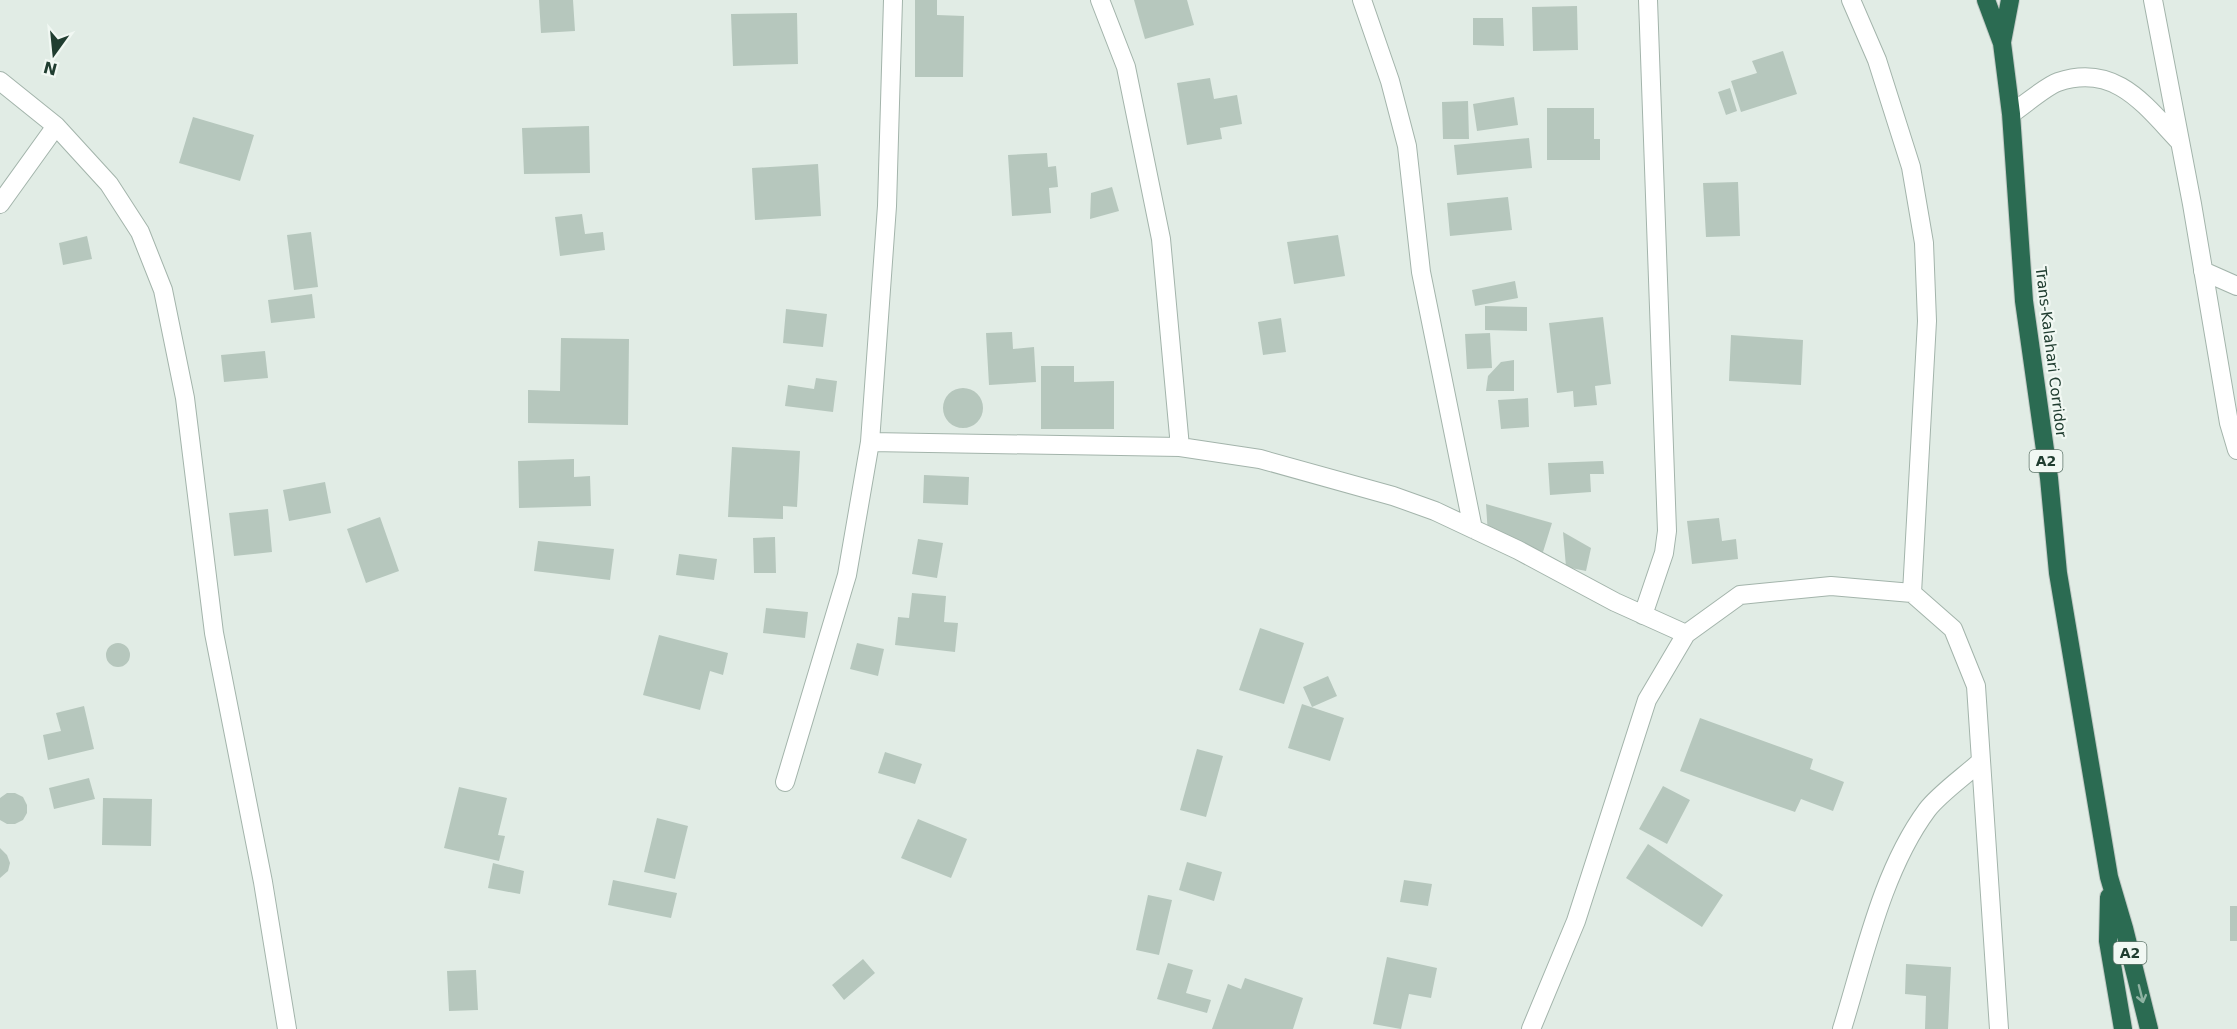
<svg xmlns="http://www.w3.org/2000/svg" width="2237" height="1029" font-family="'DejaVu Sans',sans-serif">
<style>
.building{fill:#b6c7bd}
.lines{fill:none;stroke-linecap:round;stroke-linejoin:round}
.street-casing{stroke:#a3b4ab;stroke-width:20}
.highway-casing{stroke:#c1c9c5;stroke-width:20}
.street{stroke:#fff;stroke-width:18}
.highway{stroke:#2b6b52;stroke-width:18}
.oneway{stroke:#8eb2a2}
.labels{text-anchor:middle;stroke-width:4.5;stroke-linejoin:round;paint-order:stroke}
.shield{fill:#f1f8f3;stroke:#5f756a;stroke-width:1.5}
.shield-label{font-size:14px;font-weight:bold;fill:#203d30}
.street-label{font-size:15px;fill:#203d30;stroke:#f1f8f3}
</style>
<rect width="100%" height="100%" fill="#e1ece5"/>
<!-- building -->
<path class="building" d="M 539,0 L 573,0 L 575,31 L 541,33 Z
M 915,0 L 937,0 L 937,15 L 964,16 L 963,77 L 915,77 Z
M 1134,0 L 1187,0 L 1194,25 L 1145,39 Z
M 1577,6 L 1578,50 L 1533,51 L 1532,7 Z
M 797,13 L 798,64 L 733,66 L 731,14 Z
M 1473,18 L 1503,18 L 1504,46 L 1473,45 Z
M 1783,51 L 1797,94 L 1741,112 L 1731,81 L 1757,73 L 1752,61 Z
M 1210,78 L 1214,99 L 1237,95 L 1242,124 L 1220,128 L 1222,139 L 1187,145 L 1177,83 Z
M 1730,88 L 1737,111 L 1726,115 L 1718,92 Z
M 1514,97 L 1518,125 L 1477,131 L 1473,104 Z
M 1468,101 L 1469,139 L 1443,139 L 1442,102 Z
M 1547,108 L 1594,108 L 1594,139 L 1600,139 L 1600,160 L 1547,160 Z
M 193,117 L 254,135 L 240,181 L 179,163 Z
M 589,126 L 590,173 L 524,174 L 522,128 Z
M 1529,138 L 1532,168 L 1457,175 L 1454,145 Z
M 1047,153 L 1048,167 L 1056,166 L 1058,187 L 1049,188 L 1051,213 L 1012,216 L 1008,155 Z
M 818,164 L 821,216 L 755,220 L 752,168 Z
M 1738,182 L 1740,236 L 1706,237 L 1703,183 Z
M 1112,187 L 1119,211 L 1090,219 L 1091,193 Z
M 1508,197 L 1512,230 L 1450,236 L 1447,203 Z
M 582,214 L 585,234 L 603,232 L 605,250 L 560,256 L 555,217 Z
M 311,232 L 318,287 L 294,290 L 287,235 Z
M 1338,235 L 1345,276 L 1294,284 L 1287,242 Z
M 87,236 L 92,259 L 63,265 L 59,243 Z
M 1515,281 L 1518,298 L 1475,306 L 1472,290 Z
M 312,294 L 315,318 L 271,323 L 268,300 Z
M 1485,306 L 1527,307 L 1527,331 L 1485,330 Z
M 786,309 L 827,314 L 823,347 L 783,343 Z
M 1603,317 L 1611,384 L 1595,386 L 1597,405 L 1574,407 L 1573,391 L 1557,393 L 1549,323 Z
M 1281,318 L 1286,352 L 1263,355 L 1258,322 Z
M 1012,332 L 1013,349 L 1034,347 L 1036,382 L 989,385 L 986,333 Z
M 1490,333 L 1492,368 L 1467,369 L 1465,334 Z
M 1731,335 L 1803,340 L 1801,385 L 1729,381 Z
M 561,338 L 629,339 L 628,425 L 528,423 L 528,390 L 560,391 Z
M 265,351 L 268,378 L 224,382 L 221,355 Z
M 1514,360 L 1514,391 L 1486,391 L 1488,376 L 1501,362 Z
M 1041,366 L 1074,366 L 1074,382 L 1114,381 L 1114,429 L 1041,429 Z
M 816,378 L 837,381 L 833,412 L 785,406 L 788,385 L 814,389 Z
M943 408a20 20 0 1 1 40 0a20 20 0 1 1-40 0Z
M 1528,398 L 1529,427 L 1501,429 L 1498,400 Z
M 732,447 L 800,451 L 797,507 L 783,506 L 783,519 L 728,517 Z
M 574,459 L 574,477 L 590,476 L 591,506 L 519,508 L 518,461 Z
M 1603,461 L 1604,474 L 1590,474 L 1591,492 L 1550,495 L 1548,463 Z
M 924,475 L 969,477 L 968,505 L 923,503 Z
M 325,482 L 331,513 L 289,521 L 283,490 Z
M 1486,504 L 1552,523 L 1543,552 L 1488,535 Z
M 268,509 L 272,552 L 234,556 L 229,513 Z
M 380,517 L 399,571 L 366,583 L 347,529 Z
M 1719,518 L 1722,541 L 1736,539 L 1738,559 L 1692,564 L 1687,521 Z
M 1563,532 L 1591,548 L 1586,571 L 1566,567 Z
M 775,537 L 776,573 L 754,573 L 753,538 Z
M 918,539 L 943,543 L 937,578 L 912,574 Z
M 538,541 L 614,549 L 610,580 L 534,571 Z
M 679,554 L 717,559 L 714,580 L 676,575 Z
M 912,593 L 946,596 L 944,622 L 958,623 L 955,652 L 895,645 L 898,617 L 909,618 Z
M 766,608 L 808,612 L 805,638 L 763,633 Z
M 1260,628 L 1304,643 L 1284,704 L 1239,690 Z
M 659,635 L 728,653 L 723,675 L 710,671 L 700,710 L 643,695 Z
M106 655a12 12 0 1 1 24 0a12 12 0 1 1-24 0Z
M 857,643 L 884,649 L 878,676 L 850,669 Z
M 1328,676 L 1337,696 L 1312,707 L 1303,687 Z
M 1302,704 L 1344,718 L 1330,761 L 1288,748 Z
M 84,706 L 94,749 L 48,760 L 43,735 L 61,731 L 56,713 Z
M 1700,718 L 1813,759 L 1810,769 L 1844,782 L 1833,811 L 1801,799 L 1795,812 L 1680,771 Z
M 1197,749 L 1223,756 L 1206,817 L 1180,810 Z
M 885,752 L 922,764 L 915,784 L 878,773 Z
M 89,778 L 95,799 L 54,809 L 49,788 Z
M 1663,786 L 1690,800 L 1667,844 L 1639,829 Z
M 459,787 L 507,798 L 498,835 L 505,836 L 499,861 L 444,848 Z
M 7,793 L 15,793 L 23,797 L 27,805 L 27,813 L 23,820 L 15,824 L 7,824 L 0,820 L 0,798 Z
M 103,798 L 152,799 L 151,846 L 102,845 Z
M 657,818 L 688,826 L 675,879 L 644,872 Z
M 918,819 L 967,839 L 951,878 L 901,858 Z
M 1648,844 L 1723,895 L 1702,927 L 1626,878 Z
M 0,848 L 7,855 L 10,863 L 8,871 L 0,878 Z
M 1187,862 L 1222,872 L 1214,901 L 1179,890 Z
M 493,863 L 524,871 L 520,894 L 488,888 Z
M 613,880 L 677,893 L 671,918 L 608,905 Z
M 1404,880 L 1432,884 L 1428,906 L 1400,902 Z
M 1148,895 L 1172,900 L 1159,955 L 1136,950 Z
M 2230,906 L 2237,906 L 2237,941 L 2230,941 Z
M 1387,957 L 1437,968 L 1431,998 L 1409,994 L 1401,1029 L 1373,1024 Z
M 863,959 L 875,973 L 844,1000 L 832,985 Z
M 1168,963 L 1193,970 L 1186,993 L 1211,1000 L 1207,1013 L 1157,999 Z
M 1906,964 L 1951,967 L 1948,1029 L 1925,1029 L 1926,996 L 1905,994 Z
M 476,970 L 478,1010 L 449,1011 L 447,971 Z
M 1245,978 L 1303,998 L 1293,1029 L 1212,1029 L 1228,984 L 1241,989 Z"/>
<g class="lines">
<defs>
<path id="street" d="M 1100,0 L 1126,67 L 1161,239 L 1180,447
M 1362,0 L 1390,81 L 1407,146 L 1421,272 L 1473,529
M 1851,0 L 1877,60 L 1911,167 L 1924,243 L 1927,321 L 1912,593
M 2153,0 L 2192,204 L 2229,423 L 2237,450
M 0,81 L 56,126 L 109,184 L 140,232 L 163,290 L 185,398 L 214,633 L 263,882 L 287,1029
M 2011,114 C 2023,106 2046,86 2058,82 C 2115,63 2144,104 2179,141
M 0,204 L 56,126
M 2203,271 L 2237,286
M 870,442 L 1180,447 L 1260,459 L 1393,496 L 1435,511 L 1518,550 L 1615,602 L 1686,634
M 1643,615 L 1664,553 L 1667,531 L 1648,0
M 785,782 L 847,575 L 870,442 L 887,206 L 893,0
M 1531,1029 L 1576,921 L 1647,700 L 1686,634 L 1740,595 L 1831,586 L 1912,593 L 1953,629 L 1976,686 L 1999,1029
M 1842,1029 C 1864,958 1882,871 1927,810 C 1939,794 1966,775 1981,761"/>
<path id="highway" d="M 1986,0 L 2002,43 L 2011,114 L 2024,301 L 2049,478 L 2058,573 L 2109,877 L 2124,928 L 2149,1029
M 2002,42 L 2010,0
M 2109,897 L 2108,941 L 2123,1029"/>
</defs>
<!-- street casing -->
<use href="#street" class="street-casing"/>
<!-- highway casing -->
<use href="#highway" class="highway-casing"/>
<!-- street -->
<use href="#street" class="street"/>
<!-- highway -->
<use href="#highway" class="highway"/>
</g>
<!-- one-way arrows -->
<defs><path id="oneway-shaft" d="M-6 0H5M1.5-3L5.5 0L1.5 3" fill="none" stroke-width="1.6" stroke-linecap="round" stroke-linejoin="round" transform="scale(1.5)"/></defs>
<use class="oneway" href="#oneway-shaft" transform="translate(2141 994) rotate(76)"/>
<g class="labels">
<!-- shield labels -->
<g class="shield">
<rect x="2029.5" y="450" width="33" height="22" rx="4.5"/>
<rect x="2113.5" y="942" width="33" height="22" rx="4.5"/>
</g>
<g class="shield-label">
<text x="2046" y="466">A2</text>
<text x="2130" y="958">A2</text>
</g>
<!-- street labels -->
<g class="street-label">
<text transform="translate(2051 352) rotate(83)" y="5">Trans-Kalahari Corridor</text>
</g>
</g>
<!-- north arrow -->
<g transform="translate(54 54) rotate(195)" stroke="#f1f8f3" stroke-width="4.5" paint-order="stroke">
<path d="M0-4.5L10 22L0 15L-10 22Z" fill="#203d30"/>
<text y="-9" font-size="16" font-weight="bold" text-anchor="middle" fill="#203d30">N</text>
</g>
</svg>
